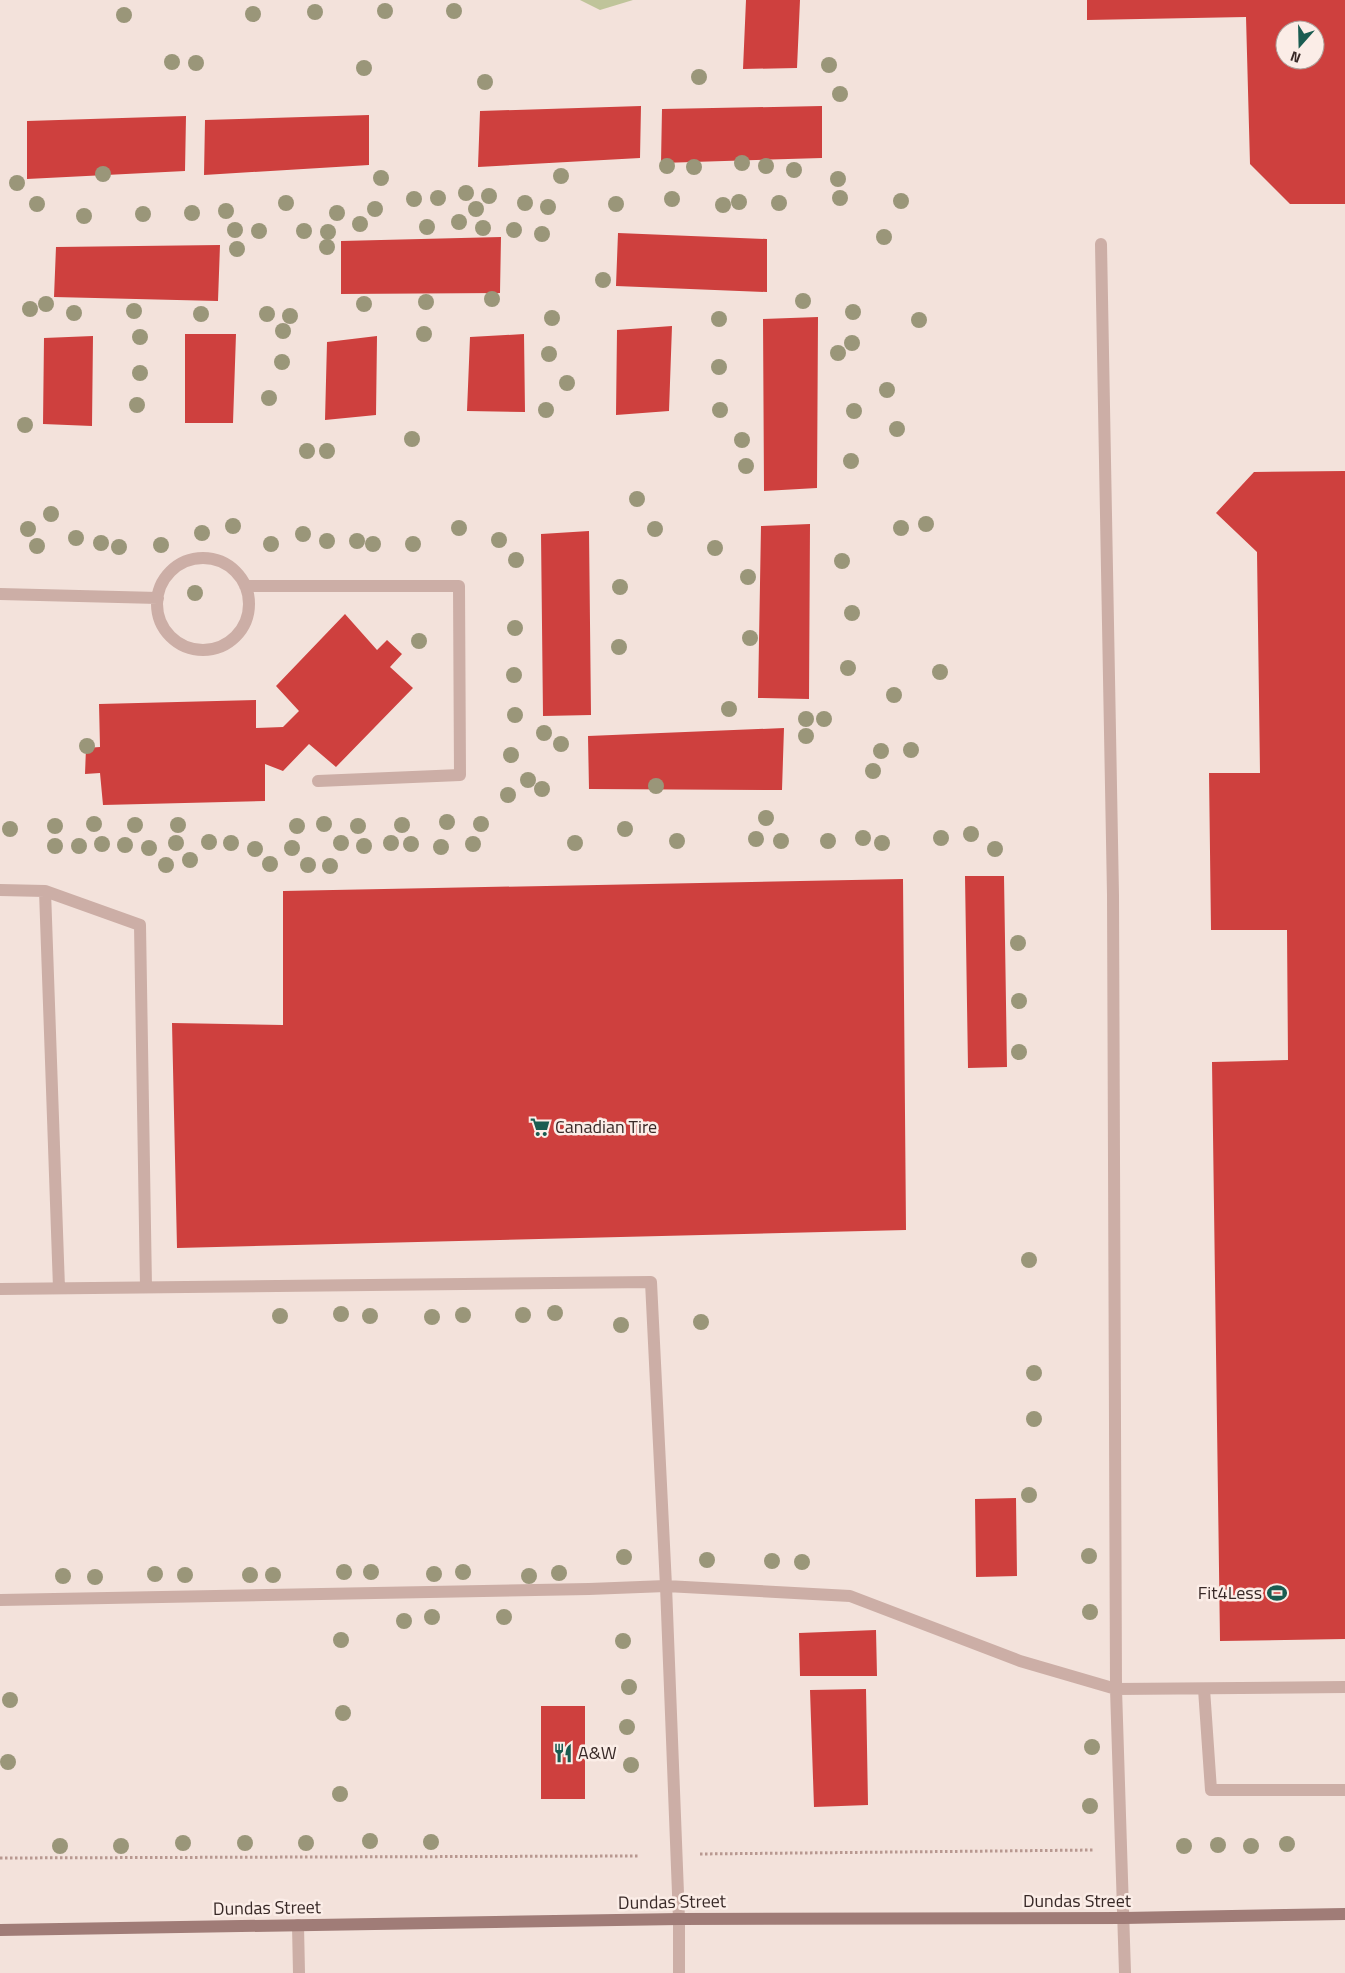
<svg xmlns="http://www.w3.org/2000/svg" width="1345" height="1973" font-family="'Titillium Web',sans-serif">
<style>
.green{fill:#bfc49a}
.building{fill:#ce403e;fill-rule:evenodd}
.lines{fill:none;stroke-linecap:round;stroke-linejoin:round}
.path{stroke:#b89890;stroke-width:3;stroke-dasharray:2.5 2.5;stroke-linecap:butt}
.lane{stroke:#ccaea6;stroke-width:12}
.street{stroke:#ccaea6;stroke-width:12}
.secondary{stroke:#a07c77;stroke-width:12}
.tree{fill:#9a9679}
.labels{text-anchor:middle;stroke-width:5;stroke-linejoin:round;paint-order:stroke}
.poi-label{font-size:18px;fill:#382927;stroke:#fbede7;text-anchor:start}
.street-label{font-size:18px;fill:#382927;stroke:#fbede7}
</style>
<rect width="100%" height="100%" fill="#f3e2db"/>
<!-- green -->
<path class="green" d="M 580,0 L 633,0 L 600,10 Z"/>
<!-- building -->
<path class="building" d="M 746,0 L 800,0 L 797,68 L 743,69 Z
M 1087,0 L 1345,0 L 1345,204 L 1290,204 L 1250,164 L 1246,17 L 1087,20 ZM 1285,30 L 1315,30 L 1315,60 L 1285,60 Z
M 641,106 L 640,158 L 478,167 L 480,111 Z
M 822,106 L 822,158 L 661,163 L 662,109 Z
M 369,115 L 369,165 L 204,175 L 205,120 Z
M 186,116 L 185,171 L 27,179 L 27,121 Z
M 618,233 L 767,239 L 767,292 L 616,286 Z
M 501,237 L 500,293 L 341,294 L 341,241 Z
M 220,245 L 218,301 L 54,297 L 56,247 Z
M 818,317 L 817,488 L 764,491 L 763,319 Z
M 672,326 L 669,411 L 616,415 L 617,330 Z
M 185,334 L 236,334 L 233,423 L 185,423 Z
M 524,334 L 525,412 L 467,411 L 470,337 Z
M 93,336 L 92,426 L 43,424 L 44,338 Z
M 377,336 L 376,415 L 325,420 L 327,342 Z
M 1345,471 L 1345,1639 L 1220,1641 L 1212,1062 L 1288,1060 L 1287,930 L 1211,930 L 1209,773 L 1260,773 L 1257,552 L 1216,513 L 1254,472 Z
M 810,524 L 809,699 L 758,698 L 761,526 Z
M 589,531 L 591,715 L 543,716 L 541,534 Z
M 345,614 L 377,650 L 387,640 L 402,654 L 390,667 L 413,688 L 336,767 L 309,744 L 283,771 L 265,764 L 265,801 L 103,805 L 100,773 L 85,774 L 86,748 L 100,747 L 99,704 L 256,700 L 256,728 L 283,727 L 299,711 L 276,686 Z
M 784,728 L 782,790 L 589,789 L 588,736 Z
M 965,876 L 1004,876 L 1007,1067 L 968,1068 Z
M 903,879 L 906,1230 L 177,1248 L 172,1023 L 283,1025 L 283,891 Z
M 1016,1498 L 1017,1576 L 976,1577 L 975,1499 Z
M 876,1630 L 877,1676 L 800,1676 L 799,1633 Z
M 866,1689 L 868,1805 L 814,1807 L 810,1690 Z
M 541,1706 L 585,1706 L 585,1799 L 541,1799 Z"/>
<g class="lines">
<!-- path -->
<path class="path" d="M 700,1854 L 1094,1850
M 0,1858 L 639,1856"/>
<!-- lane -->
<path class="lane" d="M 1101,244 L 1113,895 L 1116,1689 L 1125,1973
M157 604a46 46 0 1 1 92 0a46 46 0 1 1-92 0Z
M 245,586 L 459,586 L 460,775 L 318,781
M 0,594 L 158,598
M 0,890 L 45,891 L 140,925 L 146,1287
M 45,891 L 59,1288
M 0,1289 L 651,1282 L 666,1586 L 850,1596 L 1020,1661 L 1116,1689 L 1345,1687
M 0,1600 L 589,1589 L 666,1586 L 679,1919
M 1204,1689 L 1211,1790 L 1345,1790
M 298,1925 L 299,1973"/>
<!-- street -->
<path class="street" d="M 679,1919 L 679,1973"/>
<!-- secondary -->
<path class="secondary" d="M 0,1930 L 679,1919 L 1124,1918 L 1345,1914"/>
</g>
<!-- trees -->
<g class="tree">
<circle cx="385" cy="11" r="8"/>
<circle cx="454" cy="11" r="8"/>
<circle cx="315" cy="12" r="8"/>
<circle cx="253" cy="14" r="8"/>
<circle cx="124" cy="15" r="8"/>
<circle cx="172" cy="62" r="8"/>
<circle cx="196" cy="63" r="8"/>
<circle cx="829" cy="65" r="8"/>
<circle cx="364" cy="68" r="8"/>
<circle cx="699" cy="77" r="8"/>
<circle cx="485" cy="82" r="8"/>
<circle cx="840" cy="94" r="8"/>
<circle cx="742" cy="163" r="8"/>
<circle cx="667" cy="166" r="8"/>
<circle cx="766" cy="166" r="8"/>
<circle cx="694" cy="167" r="8"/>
<circle cx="794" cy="170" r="8"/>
<circle cx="103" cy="174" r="8"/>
<circle cx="561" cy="176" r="8"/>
<circle cx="381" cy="178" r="8"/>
<circle cx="838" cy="179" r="8"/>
<circle cx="17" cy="183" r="8"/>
<circle cx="466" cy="193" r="8"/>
<circle cx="489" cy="196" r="8"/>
<circle cx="438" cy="198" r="8"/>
<circle cx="840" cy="198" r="8"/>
<circle cx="414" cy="199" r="8"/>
<circle cx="672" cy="199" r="8"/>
<circle cx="901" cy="201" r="8"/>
<circle cx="739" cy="202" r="8"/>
<circle cx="286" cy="203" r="8"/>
<circle cx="525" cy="203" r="8"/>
<circle cx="779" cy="203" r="8"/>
<circle cx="37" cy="204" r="8"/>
<circle cx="616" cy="204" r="8"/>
<circle cx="723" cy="205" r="8"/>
<circle cx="548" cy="207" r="8"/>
<circle cx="375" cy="209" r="8"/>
<circle cx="476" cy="209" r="8"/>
<circle cx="226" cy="211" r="8"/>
<circle cx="192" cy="213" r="8"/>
<circle cx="337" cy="213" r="8"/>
<circle cx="143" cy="214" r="8"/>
<circle cx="84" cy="216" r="8"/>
<circle cx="459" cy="222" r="8"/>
<circle cx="360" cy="224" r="8"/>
<circle cx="427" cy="227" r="8"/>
<circle cx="483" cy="228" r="8"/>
<circle cx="235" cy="230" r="8"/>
<circle cx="514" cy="230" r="8"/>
<circle cx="259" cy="231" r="8"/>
<circle cx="304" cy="231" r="8"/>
<circle cx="328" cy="232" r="8"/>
<circle cx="542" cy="234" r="8"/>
<circle cx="884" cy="237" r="8"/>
<circle cx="327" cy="247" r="8"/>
<circle cx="237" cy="249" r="8"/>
<circle cx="603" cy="280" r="8"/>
<circle cx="492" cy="299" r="8"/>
<circle cx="803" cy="301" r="8"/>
<circle cx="426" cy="302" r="8"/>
<circle cx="46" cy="304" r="8"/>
<circle cx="364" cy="304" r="8"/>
<circle cx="30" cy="309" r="8"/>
<circle cx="134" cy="311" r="8"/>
<circle cx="853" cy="312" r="8"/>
<circle cx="74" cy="313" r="8"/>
<circle cx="201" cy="314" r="8"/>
<circle cx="267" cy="314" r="8"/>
<circle cx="290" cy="316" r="8"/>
<circle cx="552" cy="318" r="8"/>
<circle cx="719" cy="319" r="8"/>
<circle cx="919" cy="320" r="8"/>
<circle cx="283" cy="331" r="8"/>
<circle cx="424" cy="334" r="8"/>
<circle cx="140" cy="337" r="8"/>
<circle cx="852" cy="343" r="8"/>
<circle cx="838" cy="353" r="8"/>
<circle cx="549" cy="354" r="8"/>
<circle cx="282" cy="362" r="8"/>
<circle cx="719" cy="367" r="8"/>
<circle cx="140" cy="373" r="8"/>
<circle cx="567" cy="383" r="8"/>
<circle cx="887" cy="390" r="8"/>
<circle cx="269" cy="398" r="8"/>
<circle cx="137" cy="405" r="8"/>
<circle cx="546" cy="410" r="8"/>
<circle cx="720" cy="410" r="8"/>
<circle cx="854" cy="411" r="8"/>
<circle cx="25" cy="425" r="8"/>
<circle cx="897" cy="429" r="8"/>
<circle cx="412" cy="439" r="8"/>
<circle cx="742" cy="440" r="8"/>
<circle cx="307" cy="451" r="8"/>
<circle cx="327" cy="451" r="8"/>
<circle cx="851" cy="461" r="8"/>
<circle cx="746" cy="466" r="8"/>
<circle cx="637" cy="499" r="8"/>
<circle cx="51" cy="514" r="8"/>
<circle cx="926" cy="524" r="8"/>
<circle cx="233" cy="526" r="8"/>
<circle cx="459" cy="528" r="8"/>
<circle cx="901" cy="528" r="8"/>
<circle cx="28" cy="529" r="8"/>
<circle cx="655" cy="529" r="8"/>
<circle cx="202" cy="533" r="8"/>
<circle cx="303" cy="534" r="8"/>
<circle cx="76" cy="538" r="8"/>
<circle cx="499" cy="540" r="8"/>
<circle cx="327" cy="541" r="8"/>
<circle cx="357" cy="541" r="8"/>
<circle cx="101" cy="543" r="8"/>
<circle cx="271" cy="544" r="8"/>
<circle cx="373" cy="544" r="8"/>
<circle cx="413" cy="544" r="8"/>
<circle cx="161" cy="545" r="8"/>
<circle cx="37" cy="546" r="8"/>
<circle cx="119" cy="547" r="8"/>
<circle cx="715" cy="548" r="8"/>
<circle cx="516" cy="560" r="8"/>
<circle cx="842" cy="561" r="8"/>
<circle cx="748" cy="577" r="8"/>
<circle cx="620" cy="587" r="8"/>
<circle cx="195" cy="593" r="8"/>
<circle cx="852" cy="613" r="8"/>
<circle cx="515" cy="628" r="8"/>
<circle cx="750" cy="638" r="8"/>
<circle cx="419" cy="641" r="8"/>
<circle cx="619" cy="647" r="8"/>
<circle cx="848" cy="668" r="8"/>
<circle cx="940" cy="672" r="8"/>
<circle cx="514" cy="675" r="8"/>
<circle cx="894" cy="695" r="8"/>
<circle cx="729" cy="709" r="8"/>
<circle cx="515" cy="715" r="8"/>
<circle cx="806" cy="719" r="8"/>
<circle cx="824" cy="719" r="8"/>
<circle cx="544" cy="733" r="8"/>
<circle cx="806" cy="736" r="8"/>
<circle cx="561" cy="744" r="8"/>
<circle cx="87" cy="746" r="8"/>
<circle cx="911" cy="750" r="8"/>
<circle cx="881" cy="751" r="8"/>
<circle cx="511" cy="755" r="8"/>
<circle cx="873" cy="771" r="8"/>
<circle cx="528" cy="780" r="8"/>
<circle cx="656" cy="786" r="8"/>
<circle cx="542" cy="789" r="8"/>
<circle cx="508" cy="795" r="8"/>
<circle cx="766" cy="818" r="8"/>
<circle cx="447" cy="822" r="8"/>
<circle cx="94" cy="824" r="8"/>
<circle cx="324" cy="824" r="8"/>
<circle cx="481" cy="824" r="8"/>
<circle cx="135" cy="825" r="8"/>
<circle cx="178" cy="825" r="8"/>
<circle cx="402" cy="825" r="8"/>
<circle cx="55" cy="826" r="8"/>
<circle cx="297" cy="826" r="8"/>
<circle cx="358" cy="826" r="8"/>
<circle cx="10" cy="829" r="8"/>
<circle cx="625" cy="829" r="8"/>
<circle cx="971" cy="834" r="8"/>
<circle cx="863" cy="838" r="8"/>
<circle cx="941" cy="838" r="8"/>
<circle cx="756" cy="839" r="8"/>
<circle cx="677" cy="841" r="8"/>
<circle cx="781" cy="841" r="8"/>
<circle cx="828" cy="841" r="8"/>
<circle cx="209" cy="842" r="8"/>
<circle cx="176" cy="843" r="8"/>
<circle cx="231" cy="843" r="8"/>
<circle cx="341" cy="843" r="8"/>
<circle cx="391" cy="843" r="8"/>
<circle cx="575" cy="843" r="8"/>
<circle cx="882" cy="843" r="8"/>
<circle cx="102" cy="844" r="8"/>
<circle cx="411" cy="844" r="8"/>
<circle cx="473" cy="844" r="8"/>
<circle cx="125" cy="845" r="8"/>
<circle cx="55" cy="846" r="8"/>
<circle cx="79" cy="846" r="8"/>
<circle cx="364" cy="846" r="8"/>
<circle cx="441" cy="847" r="8"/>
<circle cx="149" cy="848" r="8"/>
<circle cx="292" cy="848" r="8"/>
<circle cx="255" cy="849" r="8"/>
<circle cx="995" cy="849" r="8"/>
<circle cx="190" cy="860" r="8"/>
<circle cx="270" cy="864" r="8"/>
<circle cx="166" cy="865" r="8"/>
<circle cx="308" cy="865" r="8"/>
<circle cx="330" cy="866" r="8"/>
<circle cx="1018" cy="943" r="8"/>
<circle cx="1019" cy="1001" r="8"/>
<circle cx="1019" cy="1052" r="8"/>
<circle cx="1029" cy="1260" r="8"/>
<circle cx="555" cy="1313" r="8"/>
<circle cx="341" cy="1314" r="8"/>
<circle cx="463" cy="1315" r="8"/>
<circle cx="523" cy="1315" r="8"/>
<circle cx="280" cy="1316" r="8"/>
<circle cx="370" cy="1316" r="8"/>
<circle cx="432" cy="1317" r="8"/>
<circle cx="701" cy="1322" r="8"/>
<circle cx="621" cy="1325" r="8"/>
<circle cx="1034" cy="1373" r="8"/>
<circle cx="1034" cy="1419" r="8"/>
<circle cx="1029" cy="1495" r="8"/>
<circle cx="1089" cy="1556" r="8"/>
<circle cx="624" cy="1557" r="8"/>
<circle cx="707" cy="1560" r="8"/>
<circle cx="772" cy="1561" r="8"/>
<circle cx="802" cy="1562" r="8"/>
<circle cx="344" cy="1572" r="8"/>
<circle cx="371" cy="1572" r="8"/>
<circle cx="463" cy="1572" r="8"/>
<circle cx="559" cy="1573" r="8"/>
<circle cx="155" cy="1574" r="8"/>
<circle cx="434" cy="1574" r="8"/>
<circle cx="185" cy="1575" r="8"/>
<circle cx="250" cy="1575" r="8"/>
<circle cx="273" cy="1575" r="8"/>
<circle cx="63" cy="1576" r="8"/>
<circle cx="529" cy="1576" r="8"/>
<circle cx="95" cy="1577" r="8"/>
<circle cx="1090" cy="1612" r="8"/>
<circle cx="432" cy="1617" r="8"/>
<circle cx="504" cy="1617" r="8"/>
<circle cx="404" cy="1621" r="8"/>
<circle cx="341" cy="1640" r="8"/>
<circle cx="623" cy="1641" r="8"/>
<circle cx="629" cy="1687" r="8"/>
<circle cx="10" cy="1700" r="8"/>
<circle cx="343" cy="1713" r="8"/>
<circle cx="627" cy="1727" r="8"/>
<circle cx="1092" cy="1747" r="8"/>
<circle cx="8" cy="1762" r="8"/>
<circle cx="631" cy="1765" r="8"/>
<circle cx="340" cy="1794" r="8"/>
<circle cx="1090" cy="1806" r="8"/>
<circle cx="370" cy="1841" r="8"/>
<circle cx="431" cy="1842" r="8"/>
<circle cx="183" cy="1843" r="8"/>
<circle cx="245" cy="1843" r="8"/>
<circle cx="306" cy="1843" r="8"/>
<circle cx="1287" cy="1844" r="8"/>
<circle cx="1218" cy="1845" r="8"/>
<circle cx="60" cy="1846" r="8"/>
<circle cx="121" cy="1846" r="8"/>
<circle cx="1184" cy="1846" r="8"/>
<circle cx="1251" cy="1846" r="8"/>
</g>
<!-- icons -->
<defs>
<symbol id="supermarket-bare" viewBox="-9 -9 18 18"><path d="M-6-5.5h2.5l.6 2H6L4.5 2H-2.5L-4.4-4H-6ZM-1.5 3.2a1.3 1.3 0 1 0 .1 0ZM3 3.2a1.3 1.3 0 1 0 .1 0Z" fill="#1a5c51" stroke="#fbede7" stroke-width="2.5" paint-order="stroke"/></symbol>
<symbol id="stadium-bare" viewBox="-9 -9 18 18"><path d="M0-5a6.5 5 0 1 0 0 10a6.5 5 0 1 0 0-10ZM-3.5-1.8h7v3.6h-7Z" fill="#1a5c51" stroke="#fbede7" stroke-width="2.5" paint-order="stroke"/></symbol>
<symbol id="restaurant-bare" viewBox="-9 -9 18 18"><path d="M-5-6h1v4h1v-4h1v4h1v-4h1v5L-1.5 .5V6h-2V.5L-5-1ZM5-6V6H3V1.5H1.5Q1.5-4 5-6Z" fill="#1a5c51" stroke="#fbede7" stroke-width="2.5" paint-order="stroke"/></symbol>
</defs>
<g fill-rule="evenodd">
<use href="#supermarket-bare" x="526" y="1113" width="28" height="28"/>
<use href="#stadium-bare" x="1263" y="1579" width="28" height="28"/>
<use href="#restaurant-bare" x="549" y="1739" width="28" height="28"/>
</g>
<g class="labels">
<!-- poi labels -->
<g class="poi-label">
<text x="555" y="1133">Canadian Tire</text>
<text x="1262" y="1599" text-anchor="end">Fit4Less</text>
<text x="578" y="1759">A&amp;W</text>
</g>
<!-- street labels -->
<g class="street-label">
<text x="1077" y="1907">Dundas Street</text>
<text transform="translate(672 1902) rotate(-1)" y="6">Dundas Street</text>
<text transform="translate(267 1908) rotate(-1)" y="6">Dundas Street</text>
</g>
</g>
<!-- north arrow -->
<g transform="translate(1300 45) rotate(200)"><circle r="24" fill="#fbede7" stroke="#ad9f9a"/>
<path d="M0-4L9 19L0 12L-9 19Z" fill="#1a5c51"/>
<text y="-8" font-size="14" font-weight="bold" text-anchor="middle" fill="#382927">N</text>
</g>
</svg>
